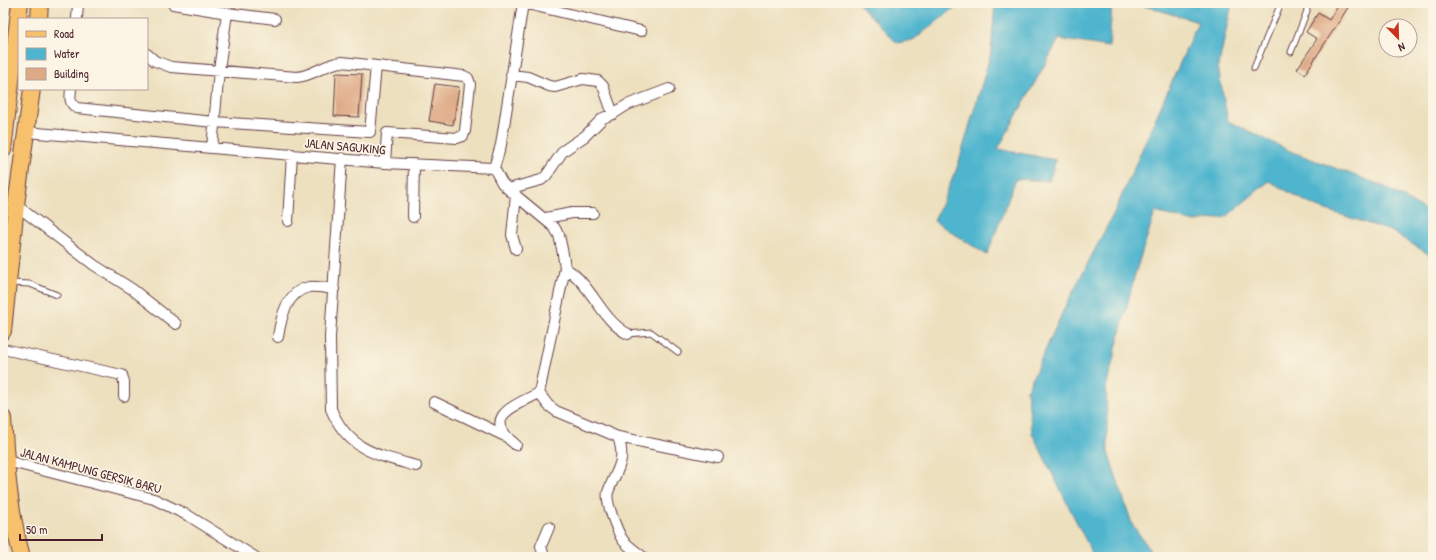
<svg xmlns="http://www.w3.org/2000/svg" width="1436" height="560" font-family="'Patrick Hand',sans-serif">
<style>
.water{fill:#4fb5ce;stroke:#4c6a7c}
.building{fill:#dea985}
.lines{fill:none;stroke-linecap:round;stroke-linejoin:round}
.lane-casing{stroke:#623c41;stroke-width:7}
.street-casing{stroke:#623c41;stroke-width:12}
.primary-casing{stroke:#623c41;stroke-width:18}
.lane{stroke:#fff;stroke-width:5}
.street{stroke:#fff;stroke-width:10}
.primary{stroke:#f7c06c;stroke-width:16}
.labels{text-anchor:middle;stroke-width:3.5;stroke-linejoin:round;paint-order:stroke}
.street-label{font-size:13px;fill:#4a1f2b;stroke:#fcf5e5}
</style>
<rect width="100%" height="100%" fill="#fcf5e5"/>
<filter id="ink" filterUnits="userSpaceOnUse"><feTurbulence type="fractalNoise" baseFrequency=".025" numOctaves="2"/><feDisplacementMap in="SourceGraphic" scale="8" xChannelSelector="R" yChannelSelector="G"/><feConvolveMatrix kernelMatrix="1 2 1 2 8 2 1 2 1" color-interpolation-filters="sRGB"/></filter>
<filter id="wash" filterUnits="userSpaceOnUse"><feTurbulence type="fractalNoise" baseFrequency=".012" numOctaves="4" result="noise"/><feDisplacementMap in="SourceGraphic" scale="16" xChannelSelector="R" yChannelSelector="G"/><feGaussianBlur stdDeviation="0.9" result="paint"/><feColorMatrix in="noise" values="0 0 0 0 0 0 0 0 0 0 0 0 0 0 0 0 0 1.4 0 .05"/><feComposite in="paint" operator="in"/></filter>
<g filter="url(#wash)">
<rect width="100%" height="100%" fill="#ede0bf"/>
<!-- water -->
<path class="water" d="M 858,3 L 961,3 L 913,40 L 897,43 Z
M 995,3 L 1112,3 L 1109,47 L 1059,39 L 998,149 L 1056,160 L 1049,181 L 1016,179 L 987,255 L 934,221 L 957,168 L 991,53 Z
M 1135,3 L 1232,3 L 1218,68 L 1228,121 L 1290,151 L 1383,186 L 1433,215 L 1433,257 L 1391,231 L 1314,206 L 1269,181 L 1226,217 L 1195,222 L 1155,212 L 1135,274 L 1106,388 L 1108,452 L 1132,524 L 1155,557 L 1094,557 L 1032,433 L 1027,390 L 1065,307 L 1115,211 L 1198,22 Z"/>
<g id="blocks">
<!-- building -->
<path class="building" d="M 1339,3 L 1351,3 L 1305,74 L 1297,69 L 1317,39 L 1306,32 L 1318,13 L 1329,20 Z
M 336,73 L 362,74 L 359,117 L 334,116 Z
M 435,84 L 459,87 L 453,125 L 429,121 Z"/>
</g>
</g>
<g filter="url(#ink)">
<use href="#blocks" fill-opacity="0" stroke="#623c41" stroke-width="1"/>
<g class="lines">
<defs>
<path id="lane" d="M 1291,52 L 1307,11 L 1306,3
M 1254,68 L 1281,3
M 10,283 L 30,284 L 57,295
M 628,334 L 651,332 L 678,352"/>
<path id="street" d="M 523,3 L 641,31
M 173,4 L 227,13
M 77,19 L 78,3
M 147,54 L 155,61 L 171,67 L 297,77 C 313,76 326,63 342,62 L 464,76 L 468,78 L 470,84 L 465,131 L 463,136 L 457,138 L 387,133 L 385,163
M 511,75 L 528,77 L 549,86 L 555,87 L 583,79 L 598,81 L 603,86 L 613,114
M 71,89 C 70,98 69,103 77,108 L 214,122 L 370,132 L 376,66
M 26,132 L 385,163 L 494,168
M 212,148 L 219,70 L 227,13 L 275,19
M 342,158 L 330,337 L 331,409 C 348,450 377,455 416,466
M 494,168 L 502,183 L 508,189 L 554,227 L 559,235 L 563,254 L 565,268 L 539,393 L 548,405 L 556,411 L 618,437 C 627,462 616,470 608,492 C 605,501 617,530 622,539 C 627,546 636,551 643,557
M 494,168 L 501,145 L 523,3
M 508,189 L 541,180 L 546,176 L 563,151 L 585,136 L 603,118 L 613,114 L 627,105 L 669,89
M 516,195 L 512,235 L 516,249
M 16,205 L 94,265 L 132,289 L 176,324
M 413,217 L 414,164
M 546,218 L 572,213 L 593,213
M 288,221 L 292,154
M 565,268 C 592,284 600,319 628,334
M 278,337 C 281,318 286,292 309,287 C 316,286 326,288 334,289
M 3,349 L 122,375 L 124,382 L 124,396
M 434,402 L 505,436
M 618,437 L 718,457
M 516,445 C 480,417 514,406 539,393
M 3,460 L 154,499 L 189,516 L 255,557
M 544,557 L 541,546 L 549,527"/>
<path id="primary" d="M 39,19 L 40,3
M 3,150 L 20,3
M 3,331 L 16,205 L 32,89
M 3,418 C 6,465 9,511 22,557"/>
</defs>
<!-- lane casing -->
<use href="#lane" class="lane-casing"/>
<!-- street casing -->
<use href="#street" class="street-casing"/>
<!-- primary casing -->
<use href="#primary" class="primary-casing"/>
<!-- lane -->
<use href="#lane" class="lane"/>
<!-- street -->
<use href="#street" class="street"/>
<!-- primary -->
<use href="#primary" class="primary"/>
</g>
</g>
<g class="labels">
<!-- street labels -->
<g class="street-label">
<text transform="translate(345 146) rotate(5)" y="5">JALAN SAGUKING</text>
<text transform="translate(91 470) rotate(15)" y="5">JALAN KAMPUNG GERSIK BARU</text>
</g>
</g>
<!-- margin -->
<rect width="1436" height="560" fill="none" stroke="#fcf5e5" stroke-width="16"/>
<!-- legend -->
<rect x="18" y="18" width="130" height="72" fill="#fcf5e5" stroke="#b59f9b"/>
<rect x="26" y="31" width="20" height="6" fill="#f7c06c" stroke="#b59f9b"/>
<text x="54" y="38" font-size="12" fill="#4a1f2b">Road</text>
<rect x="26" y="48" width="20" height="12" fill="#4fb5ce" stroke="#b59f9b"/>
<text x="54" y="58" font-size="12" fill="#4a1f2b">Water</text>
<rect x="26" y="68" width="20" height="12" fill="#dea985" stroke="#b59f9b"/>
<text x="54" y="78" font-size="12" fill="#4a1f2b">Building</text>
<!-- north arrow -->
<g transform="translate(1398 38) rotate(157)"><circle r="19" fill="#fcf5e5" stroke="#b59f9b"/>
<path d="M0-3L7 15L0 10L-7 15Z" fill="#c8321e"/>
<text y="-6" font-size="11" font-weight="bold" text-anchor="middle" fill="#4a1f2b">N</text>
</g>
<!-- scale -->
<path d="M20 534v6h82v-6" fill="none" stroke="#4a1f2b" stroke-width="2"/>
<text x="26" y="534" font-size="12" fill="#4a1f2b" stroke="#fcf5e5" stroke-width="3" paint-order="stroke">50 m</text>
</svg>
